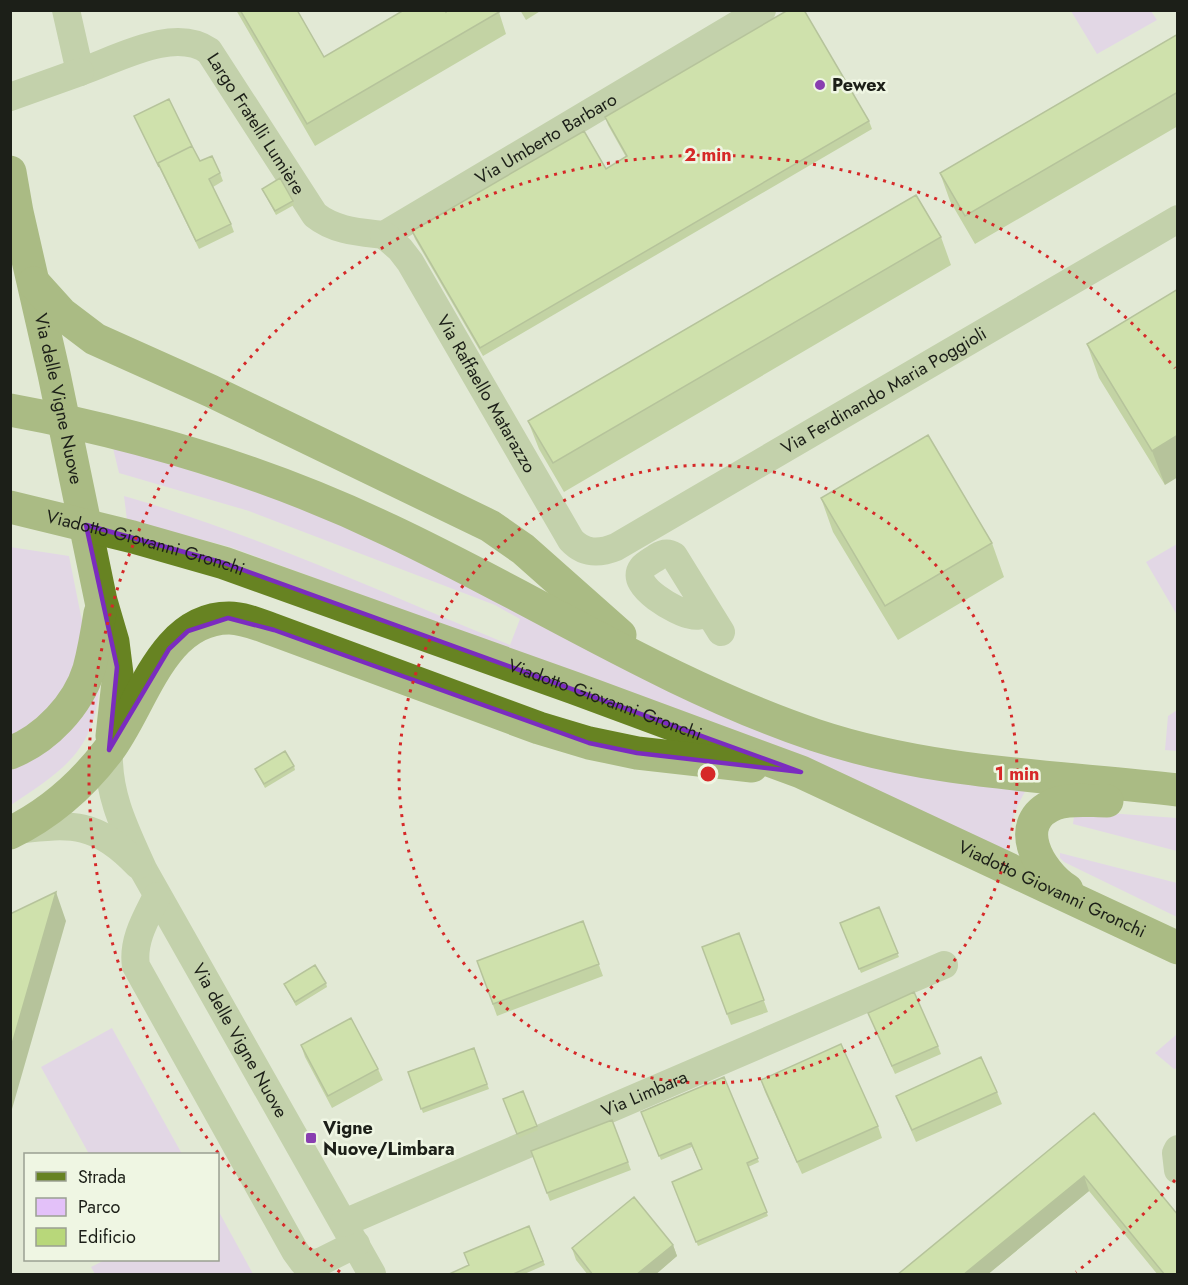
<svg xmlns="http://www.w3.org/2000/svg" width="1188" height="1285" font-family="Jost,sans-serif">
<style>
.green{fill:#e3c1f9}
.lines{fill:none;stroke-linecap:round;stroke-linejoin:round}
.minor{stroke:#9eb378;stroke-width:28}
.major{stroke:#678322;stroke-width:33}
.wall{fill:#9eb969}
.shaded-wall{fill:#819655}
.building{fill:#b8d77a;stroke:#819655;stroke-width:1.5}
.marked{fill:none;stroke:#7b2cbf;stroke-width:4.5;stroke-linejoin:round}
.ring{fill:none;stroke:#d62828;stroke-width:3;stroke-dasharray:3 6}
.poi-dot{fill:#893eb0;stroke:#eff6e3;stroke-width:2}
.labels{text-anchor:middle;stroke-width:5;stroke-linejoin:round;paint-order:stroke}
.poi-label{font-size:18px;font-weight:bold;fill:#1c1f18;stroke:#eff6e3;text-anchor:start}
.street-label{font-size:18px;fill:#1c1f18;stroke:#eff6e3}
.centre{fill:#d62828;stroke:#eff6e3;stroke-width:3}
.ring-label{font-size:18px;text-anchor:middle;font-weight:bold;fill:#d62828;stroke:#eff6e3;stroke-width:5;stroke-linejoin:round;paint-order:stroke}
</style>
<rect width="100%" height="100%" fill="#e2e9d6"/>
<!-- green -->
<path class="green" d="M 1071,11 L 1151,11 L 1157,20 L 1097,54 Z
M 113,448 L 149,457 L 280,500 L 360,533 L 417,560 L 591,651 L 1026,790 C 1011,816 1010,826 1010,855 L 677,711 L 230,547 L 127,520 L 124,496 C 256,534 383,593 510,645 L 520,619 L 495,605 L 249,511 L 119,473 Z
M 1177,544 L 1177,615 L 1146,562 Z
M 10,547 L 69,556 L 87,646 L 71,690 L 10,740 Z
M 100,680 C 96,750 65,769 11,805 L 11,765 Z
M 1177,710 L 1177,751 L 1165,750 L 1168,716 Z
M 1080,811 L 1177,818 L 1177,851 L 1073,824 L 1074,816 Z
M 1060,853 L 1177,883 L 1177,917 L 1064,862 L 1060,858 Z
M 112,1028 L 182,1154 L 89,1154 L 41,1067 Z
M 1177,1034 L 1177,1068 L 1174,1069 L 1155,1053 Z
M 218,1210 L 253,1274 L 95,1274 L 91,1267 L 105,1260 L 218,1260 Z"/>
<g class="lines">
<!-- minor -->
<g class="minor">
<path id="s1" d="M 66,10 L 80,72 C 116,60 174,26 209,51 L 315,215 C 335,231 359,232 384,235 L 762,10"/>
<path d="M 10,97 L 80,72"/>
<path id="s2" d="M 384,235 L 400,249 L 410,262 L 571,540 C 584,554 599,554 616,547 L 1178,219"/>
<path d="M 709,613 C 702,615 698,617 691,615 C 678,613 628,586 642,568 C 645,564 653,560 657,557 C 663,553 668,552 674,556 L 721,632"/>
<path id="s3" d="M 109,750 C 107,795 126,831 144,871 L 372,1274"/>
<path d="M 17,830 C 73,823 97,822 138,865"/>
<path d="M 157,896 C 146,918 132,941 136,966 L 295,1251 L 303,1262 L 318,1263 L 356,1244"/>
<path d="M 1178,1149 L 1176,1153 L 1178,1170"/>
<path id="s4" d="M 344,1223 L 944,965"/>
</g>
<!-- major -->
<g class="major">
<path id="s5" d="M 10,172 L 17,212 L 54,374 L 101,601 L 113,642 L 118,682 L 112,736"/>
<path d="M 34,283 L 62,314 L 95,339 L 211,391 L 490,526 L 523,549 L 620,635"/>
<path d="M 10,410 C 140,434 270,473 389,530 C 532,597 665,684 815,735 C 932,774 1056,776 1178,790"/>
<path id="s6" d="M 10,507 L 133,537 L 224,563 L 574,688 L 801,772 L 1178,948"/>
<path d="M 10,753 C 46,739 78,705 89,669 C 94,650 97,632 100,613"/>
<path d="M 10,833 C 49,814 82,785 108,751 C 142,707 161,618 229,618 C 244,618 260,625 274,630 L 539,728 L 589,743 L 637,753 L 752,766"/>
<path d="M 1067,890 C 1039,872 1010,822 1055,804 C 1071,798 1090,801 1107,801"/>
</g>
</g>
<!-- wall -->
<path class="wall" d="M 236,10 L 297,10 L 324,57 L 446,12 L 499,12 L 506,34 L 315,146 Z
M 520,10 L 542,10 L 526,20 Z
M 1178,34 L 1178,126 L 975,244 L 950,201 L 940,173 Z
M 134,116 L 200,161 L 220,173 L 223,181 L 213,187 L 231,224 L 234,232 L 199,249 Z
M 605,117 L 869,121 L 872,129 L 483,356 L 415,239 L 412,231 L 606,169 L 626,157 L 608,125 Z
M 262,189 L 293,201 L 294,205 L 276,215 Z
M 941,237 L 951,265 L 564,492 L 539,449 L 528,421 Z
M 1178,289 L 1165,485 L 1099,378 L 1087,344 Z
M 821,498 L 992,543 L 1004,577 L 898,640 L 833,532 Z
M 294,766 L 295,770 L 265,788 L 255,769 Z
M 879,907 L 899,957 L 861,973 L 840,923 Z
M 583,921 L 603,976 L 497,1016 L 477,961 Z
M 739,933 L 768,1012 L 731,1025 L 702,947 Z
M 326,983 L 327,987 L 296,1006 L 284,984 Z
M 868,1013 L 938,1046 L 941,1054 L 895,1074 Z
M 301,1045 L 378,1069 L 383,1080 L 332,1108 L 305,1057 Z
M 474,1048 L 489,1089 L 423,1113 L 408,1072 Z
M 724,1077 L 759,1162 L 748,1167 L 768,1216 L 698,1246 L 672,1182 L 702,1169 L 692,1147 L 661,1160 L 641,1112 Z
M 761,1080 L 878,1126 L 882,1138 L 802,1174 L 765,1092 Z
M 523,1091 L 538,1130 L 519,1138 L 503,1099 Z
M 997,1092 L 1002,1104 L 916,1142 L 896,1096 Z
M 1094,1113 L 1178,1275 L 1158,1275 L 1089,1191 L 987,1275 Z
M 612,1120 L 631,1170 L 550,1201 L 531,1151 Z
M 529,1226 L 545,1265 L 522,1275 L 447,1275 L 469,1265 Z
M 673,1245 L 677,1256 L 655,1275 L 588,1275 L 576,1260 L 572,1248 Z"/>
<!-- shaded-wall -->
<path class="shaded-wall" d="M 1178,435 L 1178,477 L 1165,485 L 1152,451 Z
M 56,892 L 66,921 L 10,1116 L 10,1051 Z
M 1084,1176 L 1089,1191 L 987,1275 L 963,1275 Z
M 673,1245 L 677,1256 L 655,1275 L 636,1275 Z"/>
<!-- building -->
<path class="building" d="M 240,10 L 297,10 L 324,57 L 404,10 L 445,10 L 446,12 L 448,10 L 497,10 L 499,12 L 307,124 Z
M 788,10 L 804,10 L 869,121 L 480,348 L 412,231 L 584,131 L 606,169 L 627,156 L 605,117 Z
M 1178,34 L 1178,92 L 965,216 L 940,173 Z
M 169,99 L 192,146 L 158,163 L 159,167 L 134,116 Z
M 192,146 L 200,161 L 212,156 L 220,173 L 209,179 L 231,224 L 196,241 L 158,163 Z
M 280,178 L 293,201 L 275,211 L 262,189 Z
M 916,195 L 941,237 L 553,463 L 528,421 Z
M 1178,289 L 1178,435 L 1152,451 L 1087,344 Z
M 928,435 L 992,543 L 885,606 L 821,498 Z
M 285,751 L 294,766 L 264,784 L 255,769 Z
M 56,892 L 10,1051 L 10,914 Z
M 879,907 L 898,953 L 859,969 L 840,923 Z
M 583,921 L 599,964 L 493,1004 L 477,961 Z
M 739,933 L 764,1000 L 727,1014 L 702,947 Z
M 315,965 L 326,983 L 295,1002 L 284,984 Z
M 914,992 L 938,1046 L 892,1066 L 868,1013 Z
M 351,1018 L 378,1069 L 328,1096 L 301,1045 Z
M 841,1044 L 878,1126 L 797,1162 L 761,1080 Z
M 474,1048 L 487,1084 L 421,1109 L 408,1072 Z
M 981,1057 L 997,1092 L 912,1130 L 896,1096 Z
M 724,1077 L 758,1158 L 747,1163 L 767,1212 L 696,1242 L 672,1182 L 702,1169 L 691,1143 L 659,1156 L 641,1112 Z
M 523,1091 L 537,1126 L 517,1134 L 503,1099 Z
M 1094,1113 L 1178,1215 L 1178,1275 L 1165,1275 L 1084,1176 L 963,1275 L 897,1275 Z
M 612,1120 L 628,1162 L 547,1193 L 531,1151 Z
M 634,1197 L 673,1245 L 636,1275 L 593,1275 L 572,1248 Z
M 529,1226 L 543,1261 L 511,1275 L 447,1275 L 469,1265 L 464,1253 Z"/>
<!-- marked area -->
<path d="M0 0H1188V1285H0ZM 86,525 L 224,563 L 801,772 L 637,753 L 589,743 L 274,630 L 228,618 L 188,631 L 169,649 L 109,750 L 117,667 Z" fill="#e2e9d6" fill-opacity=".55" fill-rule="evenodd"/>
<path class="marked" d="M 86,525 L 224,563 L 801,772 L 637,753 L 589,743 L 274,630 L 228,618 L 188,631 L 169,649 L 109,750 L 117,667 Z"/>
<!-- distance rings -->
<g class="ring">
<circle cx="708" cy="774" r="309"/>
<path d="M1175 1180A619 619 0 0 1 1076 1272M340 1272A619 619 0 1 1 1175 368"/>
</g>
<!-- markers -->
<g class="poi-dot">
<circle cx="820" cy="85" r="6"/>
<rect x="305" y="1132" width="12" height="12" rx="3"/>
</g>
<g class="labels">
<!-- poi labels -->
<g class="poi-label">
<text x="832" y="91">Pewex</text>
<text x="323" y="1134">Vigne<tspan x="323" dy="21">Nuove/Limbara</tspan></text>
</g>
<!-- street labels -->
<g class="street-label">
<text dy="6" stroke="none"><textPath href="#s1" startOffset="286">Largo Fratelli Lumière</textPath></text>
<text dy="6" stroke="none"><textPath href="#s1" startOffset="656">Via Umberto Barbaro</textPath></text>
<text dy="6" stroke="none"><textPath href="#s2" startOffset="718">Via Ferdinando Maria Poggioli</textPath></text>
<text dy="6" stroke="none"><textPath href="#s2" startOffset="190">Via Raffaello Matarazzo</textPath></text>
<text dy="6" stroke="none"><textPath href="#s5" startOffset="232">Via delle Vigne Nuove</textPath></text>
<text dy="6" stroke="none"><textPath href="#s6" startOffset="140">Viadotto Giovanni Gronchi</textPath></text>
<text dy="6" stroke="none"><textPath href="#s6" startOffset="626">Viadotto Giovanni Gronchi</textPath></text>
<text dy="6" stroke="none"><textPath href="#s6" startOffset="1112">Viadotto Giovanni Gronchi</textPath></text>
<text dy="6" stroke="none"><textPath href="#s3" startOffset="322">Via delle Vigne Nuove</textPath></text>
<text dy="6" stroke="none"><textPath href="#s4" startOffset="327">Via Limbara</textPath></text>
</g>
</g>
<circle cx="708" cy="774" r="9" class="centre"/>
<g class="ring-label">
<text x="708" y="161">2 min</text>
<text x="1017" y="780">1 min</text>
</g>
<!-- border -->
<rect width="1188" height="1285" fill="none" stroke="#1c1f18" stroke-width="24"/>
<!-- legend -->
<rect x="24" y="1153" width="195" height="108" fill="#eff6e3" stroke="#9ba092" stroke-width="1.5"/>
<rect x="36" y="1172" width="30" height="9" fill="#678322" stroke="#9ba092" stroke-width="1.5"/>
<text x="78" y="1183" font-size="18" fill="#1c1f18">Strada</text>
<rect x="36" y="1198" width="30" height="18" fill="#e3c1f9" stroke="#9ba092" stroke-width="1.5"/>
<text x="78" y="1213" font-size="18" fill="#1c1f18">Parco</text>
<rect x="36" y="1228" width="30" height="18" fill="#b8d77a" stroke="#9ba092" stroke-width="1.5"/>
<text x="78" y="1243" font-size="18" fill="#1c1f18">Edificio</text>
</svg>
